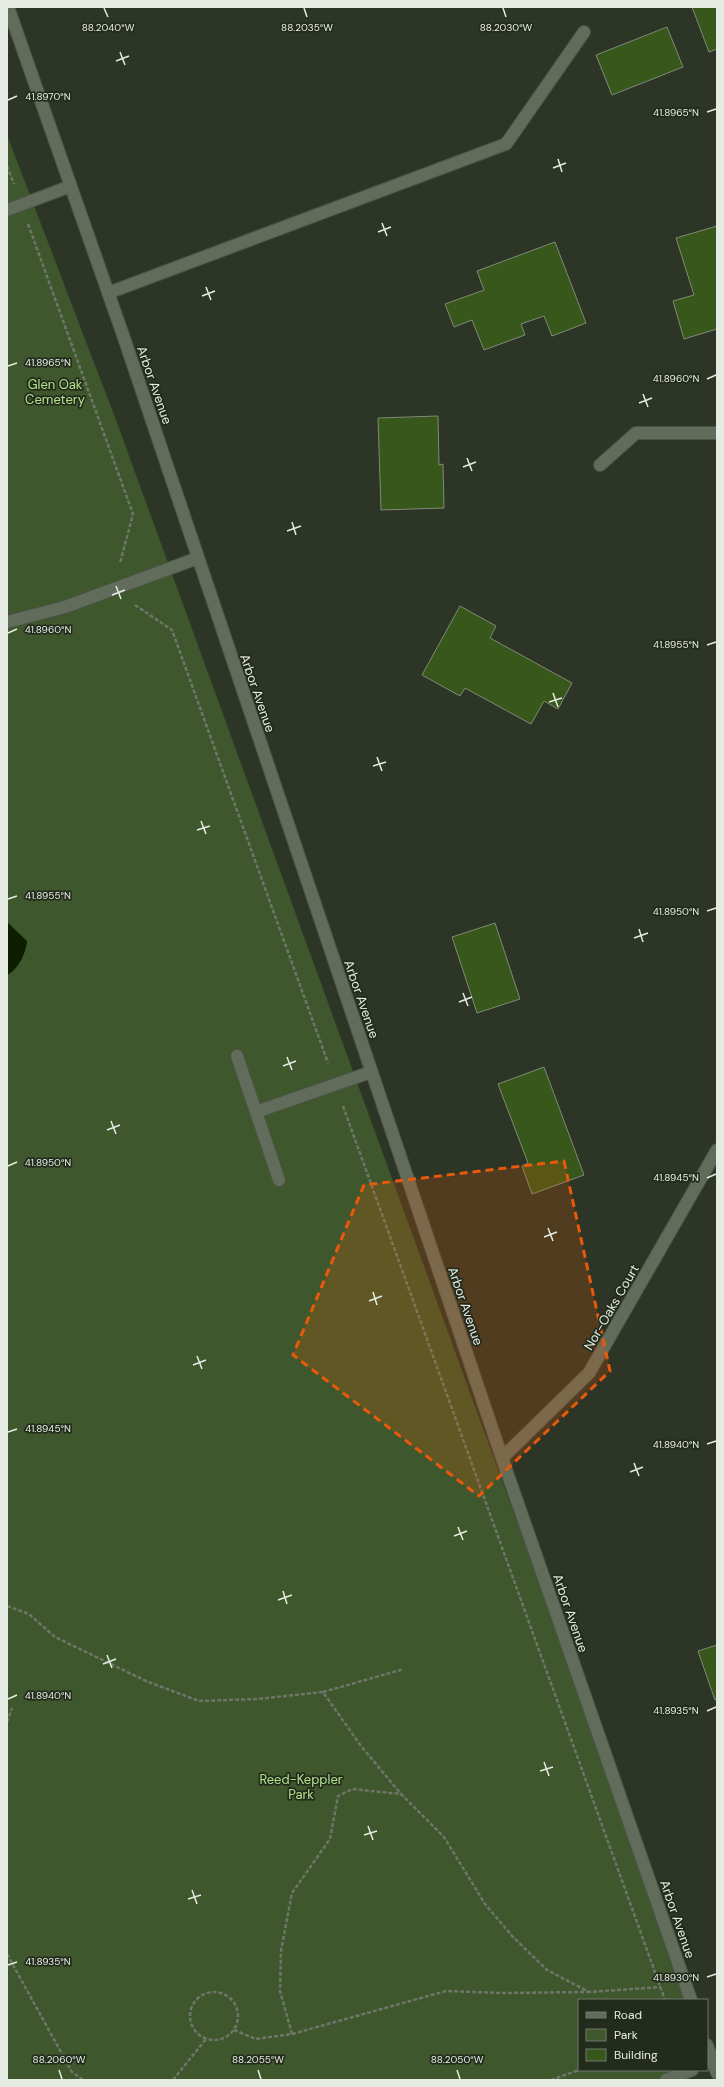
<svg xmlns="http://www.w3.org/2000/svg" width="724" height="2087" font-family="'DM Sans',sans-serif">
<style>
.green{fill:#3f572c}
.water{fill:#0e1f01}
.building{fill:#38571a;stroke:#808a79}
.lines{fill:none;stroke-linecap:round;stroke-linejoin:round}
.minor-casing{stroke:#4b5246;stroke-width:14}
.path{stroke:#6e7669;stroke-width:2.5;stroke-dasharray:4 2;stroke-linecap:butt}
.minor{stroke:#626c5b;stroke-width:12}
.marked{fill:#e8590c;fill-opacity:0.2;stroke:#e8590c;stroke-width:3;stroke-dasharray:8 5;stroke-linejoin:round}
.ticks{fill:none;stroke:#e5ebe2;stroke-width:1.5}
.labels{text-anchor:middle;stroke-width:3.5;stroke-linejoin:round;paint-order:stroke}
.park-label{font-size:13px;fill:#b1e38b;stroke:#232b1d}
.street-label{font-size:13px;fill:#e5ebe2;stroke:#232b1d}
.ticks-label{font-size:10px;text-anchor:middle;fill:#e5ebe2;stroke:#232b1d;stroke-width:3.5;stroke-linejoin:round;paint-order:stroke}
</style>
<rect width="100%" height="100%" fill="#2c3526"/>
<!-- green -->
<path class="green" d="M 7,135 L 116,420 L 691,2000 L 579,2000 L 579,2070 L 692,2070 L 666,2080 L 7,2080 Z"/>
<!-- water -->
<path class="water" d="M 7,922 L 27,941 C 26,953 18,970 7,975 Z"/>
<!-- building -->
<path class="building" d="M 692,7 L 717,7 L 717,49 L 709,52 Z
M 667,27 L 683,67 L 612,95 L 596,55 Z
M 717,226 L 717,329 L 684,339 L 673,301 L 694,295 L 676,238 Z
M 555,242 L 586,323 L 552,336 L 544,316 L 521,324 L 525,335 L 484,350 L 472,320 L 454,327 L 445,304 L 484,290 L 477,271 Z
M 438,416 L 439,465 L 443,464 L 444,508 L 381,510 L 378,418 Z
M 460,606 L 496,626 L 490,638 L 572,683 L 558,709 L 544,701 L 531,724 L 465,688 L 460,696 L 422,675 Z
M 495,923 L 520,999 L 477,1013 L 452,937 Z
M 544,1067 L 584,1175 L 532,1194 L 522,1166 L 528,1163 L 498,1084 Z
M 717,1645 L 717,1699 L 715,1700 L 698,1651 Z"/>
<g class="lines">
<defs>
<path id="minor" d="M 8,7 L 123,335 L 502,1458 L 691,2000
M 7,210 L 71,186
M 108,293 L 506,144 L 584,32
M 600,465 L 636,433 L 717,433
M 7,622 L 65,607 L 198,558
M 237,1056 L 256,1112 L 371,1072
M 256,1112 L 279,1180
M 502,1458 L 589,1373 L 717,1150
M 707,2045 L 717,2073
M 666,2080 L 692,2070"/>
</defs>
<!-- minor casing -->
<use href="#minor" class="minor-casing"/>
<!-- path -->
<path class="path" d="M 7,166 L 14,184
M 28,224 L 133,514 L 120,563
M 135,605 L 172,630 L 328,1063
M 343,1106 L 665,2000
M 7,1606 L 29,1614 L 55,1637 L 146,1681 L 199,1701 L 257,1699 L 323,1692 L 361,1746 L 401,1794
M 323,1692 L 404,1669
M 7,1722 L 12,1708
M 7,1954 L 72,2072 L 83,2080
M190 2016a24 24 0 1 1 48 0a24 24 0 1 1-48 0Z
M 234,2030 L 256,2039 L 292,2034 L 280,1991 L 281,1951 L 292,1893 L 330,1839 L 338,1796 L 352,1789 L 401,1794 L 444,1837 L 485,1904 L 513,1937 L 547,1970 L 589,1992 L 661,1987
M 292,2034 L 446,1991 L 502,1993 L 588,1992
M 173,2080 L 206,2039
M 551,2080 L 579,2070"/>
<!-- minor -->
<use href="#minor" class="minor"/>
</g>
<!-- marked area -->
<path class="marked" d="M 564,1161 L 610,1371 L 479,1496 L 293,1355 L 364,1185 Z"/>
<!-- ticks -->
<path class="ticks" d="M 104,8 L 108,17M 304,8 L 307,17M 503,8 L 506,17M 120,52 L 125,65M 116,61 L 129,56M 8,100 L 17,96M 707,112 L 716,109M 558,159 L 562,172M 553,168 L 566,163M 382,223 L 387,236M 378,232 L 391,227M 206,287 L 211,300M 202,296 L 215,291M 8,366 L 17,363M 707,379 L 716,375M 643,394 L 648,407M 639,403 L 652,398M 467,458 L 472,471M 463,467 L 476,462M 292,522 L 296,535M 287,531 L 301,526M 116,586 L 121,599M 112,595 L 125,590M 8,633 L 17,629M 707,645 L 716,642M 553,693 L 558,707M 549,702 L 562,698M 377,757 L 382,771M 373,766 L 386,762M 201,821 L 206,834M 197,830 L 210,826M 8,899 L 17,896M 707,911 L 716,908M 639,929 L 643,942M 634,938 L 648,933M 463,993 L 468,1006M 459,1002 L 472,997M 287,1057 L 292,1070M 283,1066 L 296,1061M 111,1121 L 116,1134M 107,1130 L 120,1125M 8,1166 L 17,1162M 707,1178 L 716,1174M 548,1228 L 553,1241M 544,1237 L 557,1232M 373,1292 L 377,1305M 369,1301 L 382,1296M 197,1356 L 202,1369M 193,1365 L 206,1360M 8,1432 L 17,1429M 707,1444 L 716,1441M 634,1463 L 639,1476M 630,1472 L 643,1467M 458,1527 L 463,1540M 454,1536 L 467,1531M 283,1591 L 287,1604M 278,1600 L 292,1595M 107,1655 L 112,1668M 103,1664 L 116,1659M 8,1699 L 17,1695M 707,1711 L 716,1707M 544,1762 L 549,1776M 540,1771 L 553,1767M 368,1826 L 373,1840M 364,1835 L 377,1831M 192,1890 L 197,1904M 188,1899 L 201,1895M 8,1965 L 17,1962M 707,1977 L 716,1974M 59,2070 L 62,2079M 258,2070 L 261,2079M 457,2070 L 460,2079"/>
<g class="labels">
<!-- park labels -->
<g class="park-label">
<text x="55" y="389">Glen Oak<tspan x="55" dy="15">Cemetery</tspan></text>
<text x="301" y="1784">Reed-Keppler<tspan x="301" dy="15">Park</tspan></text>
</g>
<!-- street labels -->
<g class="street-label">
<text transform="translate(155 385) rotate(71)" y="5">Arbor Avenue</text>
<text transform="translate(258 693) rotate(71)" y="5">Arbor Avenue</text>
<text transform="translate(362 999) rotate(71)" y="5">Arbor Avenue</text>
<text transform="translate(466 1306) rotate(71)" y="5">Arbor Avenue</text>
<text transform="translate(611 1307) rotate(-60)" y="5">Nor-Oaks Court</text>
<text transform="translate(571 1613) rotate(71)" y="5">Arbor Avenue</text>
<text transform="translate(678 1919) rotate(71)" y="5">Arbor Avenue</text>
</g>
</g>
<g class="ticks-label">
<text x="108" y="31">88.2040°W</text>
<text x="307" y="31">88.2035°W</text>
<text x="506" y="31">88.2030°W</text>
<text x="48" y="100">41.8970°N</text>
<text x="676" y="116">41.8965°N</text>
<text x="48" y="366">41.8965°N</text>
<text x="676" y="382">41.8960°N</text>
<text x="48" y="633">41.8960°N</text>
<text x="676" y="648">41.8955°N</text>
<text x="48" y="899">41.8955°N</text>
<text x="676" y="915">41.8950°N</text>
<text x="48" y="1166">41.8950°N</text>
<text x="676" y="1181">41.8945°N</text>
<text x="48" y="1432">41.8945°N</text>
<text x="676" y="1448">41.8940°N</text>
<text x="48" y="1699">41.8940°N</text>
<text x="676" y="1714">41.8935°N</text>
<text x="48" y="1965">41.8935°N</text>
<text x="676" y="1981">41.8930°N</text>
<text x="59" y="2063">88.2060°W</text>
<text x="258" y="2063">88.2055°W</text>
<text x="457" y="2063">88.2050°W</text>
</g>
<!-- border -->
<rect width="724" height="2087" fill="none" stroke="#e5ebe2" stroke-width="16"/>
<!-- legend -->
<rect x="578" y="1999" width="130" height="72" fill="#232b1d" stroke="#71786c"/>
<rect x="586" y="2012" width="20" height="6" fill="#626c5b" stroke="#71786c"/>
<text x="614" y="2019" font-size="12" fill="#e5ebe2">Road</text>
<rect x="586" y="2029" width="20" height="12" fill="#3f572c" stroke="#71786c"/>
<text x="614" y="2039" font-size="12" fill="#e5ebe2">Park</text>
<rect x="586" y="2049" width="20" height="12" fill="#38571a" stroke="#71786c"/>
<text x="614" y="2059" font-size="12" fill="#e5ebe2">Building</text>
</svg>
